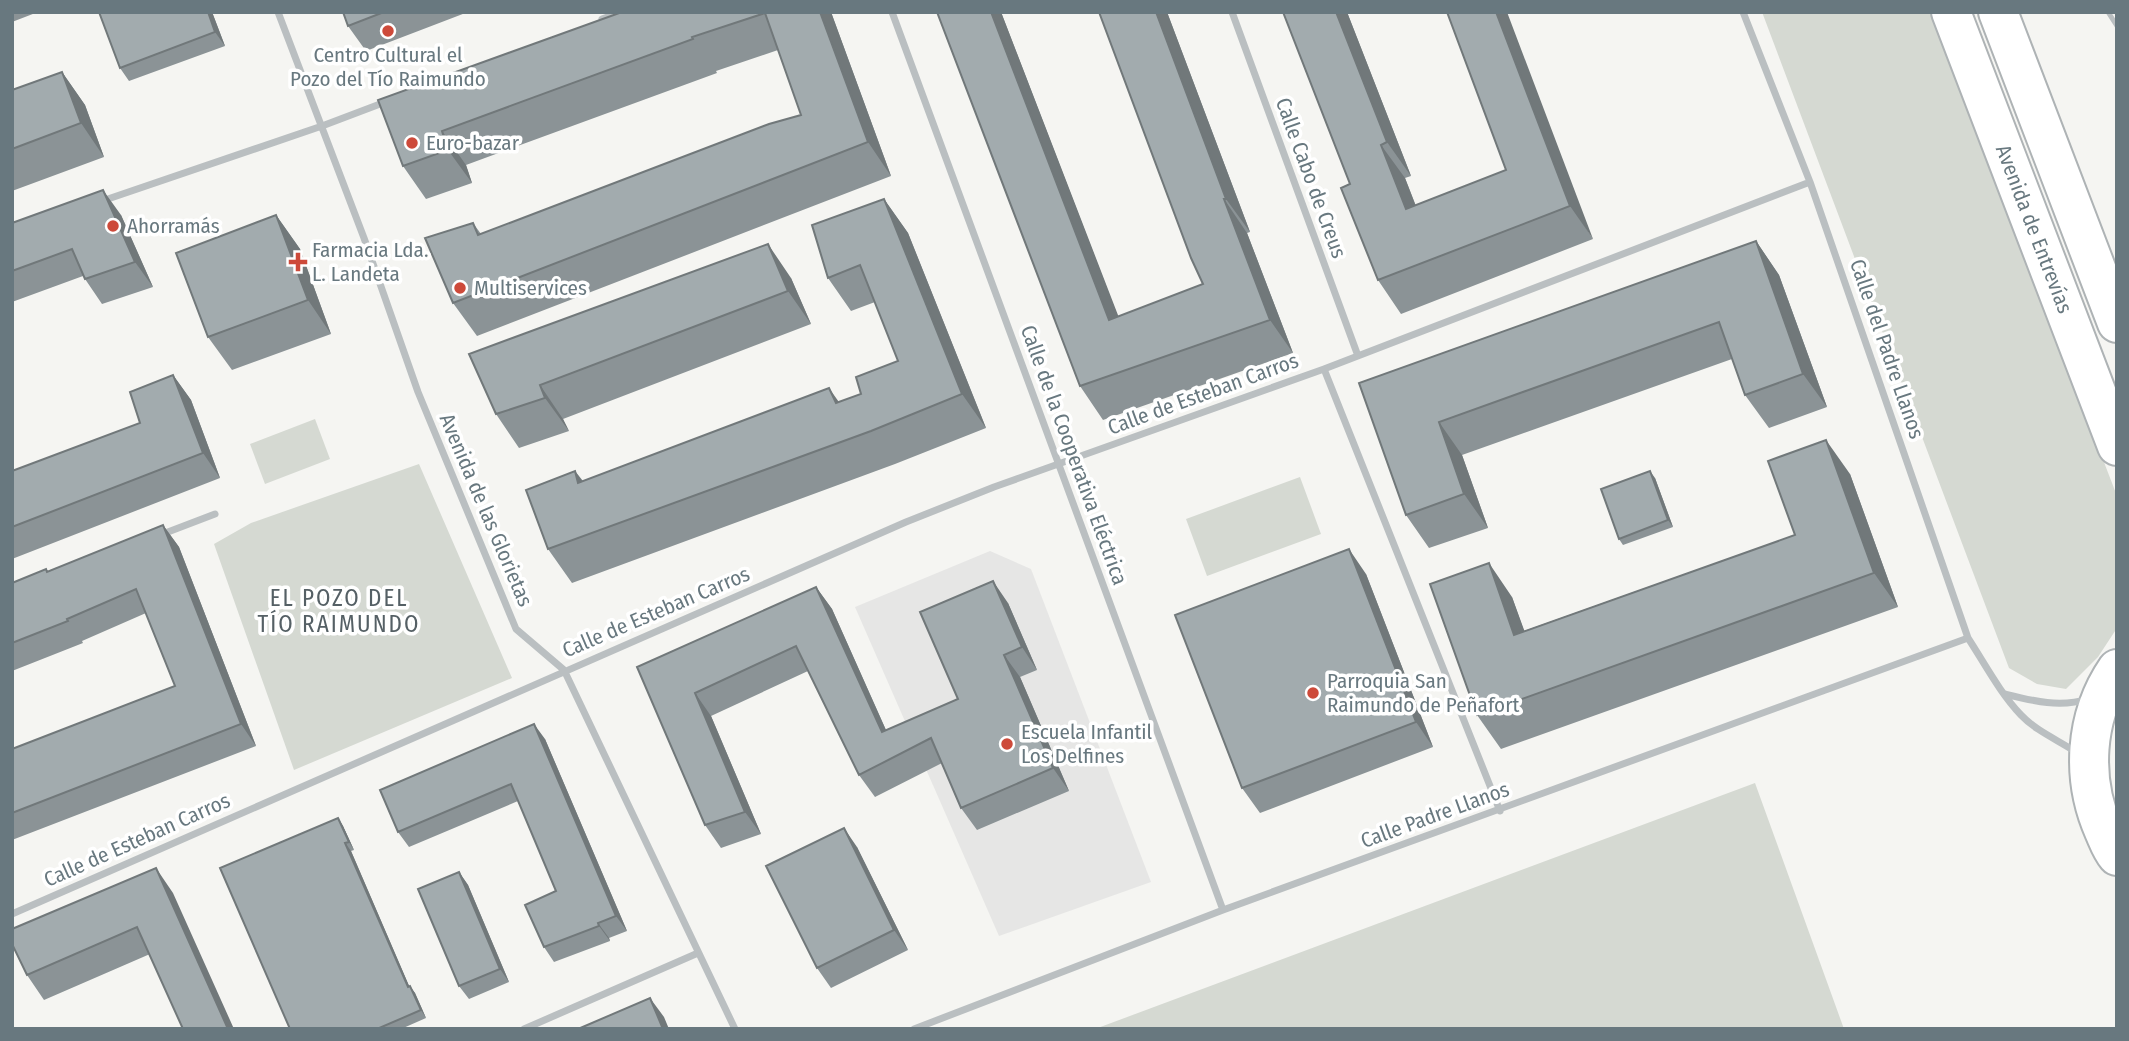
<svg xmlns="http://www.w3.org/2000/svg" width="2129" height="1041" font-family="'Fira Sans Condensed',sans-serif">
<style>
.built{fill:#e6e6e5}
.green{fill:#d5d9d2}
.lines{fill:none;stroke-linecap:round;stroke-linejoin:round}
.primary-casing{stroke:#aeb3b5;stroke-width:42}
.lane{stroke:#babfc1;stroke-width:5}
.street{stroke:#babfc1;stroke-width:7}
.primary{stroke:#fff;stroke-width:38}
.wall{fill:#8b9396}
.shaded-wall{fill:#71787a}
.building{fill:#a2abae;stroke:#71787a;stroke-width:2}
.poi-dot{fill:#cd4a3a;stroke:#fff;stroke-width:2.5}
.labels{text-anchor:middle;stroke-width:7;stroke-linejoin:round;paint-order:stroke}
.poi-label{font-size:21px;fill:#68787f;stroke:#fff;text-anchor:start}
.street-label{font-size:21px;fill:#68787f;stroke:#fff}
.neighbourhood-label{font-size:23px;letter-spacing:2px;fill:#556065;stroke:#fff}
</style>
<rect width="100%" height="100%" fill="#f5f5f2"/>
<!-- built -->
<path class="built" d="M 990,551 L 1031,569 L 1151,882 L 999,936 L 855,607 Z"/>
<!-- green -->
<path class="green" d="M 1762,12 L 1931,12 L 2117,496 L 2117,628 L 2098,657 L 2066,689 L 2037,684 L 2009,668 Z
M 315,419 L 330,459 L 265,484 L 250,444 Z
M 419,464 L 512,678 L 294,770 L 214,544 L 251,523 Z
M 1300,477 L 1321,534 L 1207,576 L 1186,519 Z
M 1755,783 L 1844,1029 L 1095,1029 Z"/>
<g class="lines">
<defs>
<path id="primary" d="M 1951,12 L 2117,446
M 1998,12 L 2117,323
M 2117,669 C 2084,717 2081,779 2104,831 C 2108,840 2111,849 2117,856"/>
</defs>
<!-- primary casing -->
<use href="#primary" class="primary-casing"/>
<!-- lane -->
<path class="lane" d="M 2108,12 L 2117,26"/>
<!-- street -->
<path class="street" d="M 278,12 L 364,238 L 418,392 L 516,629 L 564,670 L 735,1029
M 892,12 L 1223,910
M 1232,12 L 1358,356
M 1743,12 L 1810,182 L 1968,638 C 1985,664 2000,693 2021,715 C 2036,731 2058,740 2076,752
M 602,19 L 621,12
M 102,201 L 322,126 L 388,101
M 1324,369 L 1500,811
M 160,535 L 215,514
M 2005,694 C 2033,701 2060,708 2088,699
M 12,914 L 906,522 L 994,487 L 1324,369 L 1810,182
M 524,1029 L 698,953
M 914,1029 L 1223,910 L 1968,638"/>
<!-- primary -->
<use href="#primary" class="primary"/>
</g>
<!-- wall -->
<path class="wall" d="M 12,12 L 38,12 L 12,22 Z
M 212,12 L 225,46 L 129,81 L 120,68 Z
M 343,12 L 468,12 L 366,51 L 348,26 Z
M 622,12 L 831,12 L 891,176 L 477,336 L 453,303 L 473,223 L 481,234 L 801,115 L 778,50 L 716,71 L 717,73 L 466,165 L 472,183 L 426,199 L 403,166 L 378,100 Z
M 937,12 L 1001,12 L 1118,317 L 1203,284 L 1099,12 L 1167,12 L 1250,232 L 1247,233 L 1293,353 L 1103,420 L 1080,386 Z
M 1283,12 L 1347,12 L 1411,176 L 1405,178 L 1416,206 L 1506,170 L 1447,12 L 1593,239 L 1401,314 L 1378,280 L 1350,184 Z
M 62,72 L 85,105 L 104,157 L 12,191 L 12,90 Z
M 884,199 L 908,233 L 986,428 L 895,464 L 572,583 L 548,549 L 575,471 L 583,481 L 839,402 L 861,394 L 898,361 L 875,302 L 851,311 L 828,278 Z
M 121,215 L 153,287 L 102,304 L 83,276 L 12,302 L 12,223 Z
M 276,215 L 300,249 L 331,334 L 232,370 L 208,337 Z
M 1756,241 L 1779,275 L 1827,407 L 1769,428 L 1745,395 L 1732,359 L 1462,455 L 1488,528 L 1429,548 L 1406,515 L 1359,383 Z
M 791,278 L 811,324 L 563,419 L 569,431 L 519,448 L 496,414 L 469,354 Z
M 173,375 L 191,400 L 220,478 L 12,559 L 12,471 L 140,423 Z
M 1850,474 L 1898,607 L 1501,749 L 1477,715 L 1512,597 L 1524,631 L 1795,535 Z
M 1655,478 L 1673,527 L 1623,545 L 1619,539 Z
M 163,525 L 179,547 L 256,746 L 12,840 L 12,749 L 175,686 L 146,613 L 82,641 L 83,643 L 12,671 L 12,583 L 48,572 Z
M 1366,574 L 1433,747 L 1260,813 L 1242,788 Z
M 816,587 L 832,609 L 886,730 L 958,699 L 1008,603 L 1037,670 L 1020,677 L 1069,791 L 977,830 L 961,808 L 942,763 L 875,797 L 859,775 L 808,671 L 711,716 L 761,834 L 721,848 L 705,825 L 637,667 Z
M 545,739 L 627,931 L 609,938 L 610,941 L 554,962 L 544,947 L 556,891 L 518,801 L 409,847 L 398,832 Z
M 338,818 L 343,826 L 354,850 L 351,851 L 409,986 L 415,993 L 426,1018 L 401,1029 L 290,1029 Z
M 857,847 L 908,950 L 831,988 L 817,968 Z
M 459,872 L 468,885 L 509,982 L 469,999 L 459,986 Z
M 173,893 L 150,954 L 44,1000 L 27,975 Z"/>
<!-- shaded-wall -->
<path class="shaded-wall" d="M 208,12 L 212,12 L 225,46 L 215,32 Z
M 820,12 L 831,12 L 891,176 L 868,142 Z
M 991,12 L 1001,12 L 1133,354 L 1109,320 Z
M 1156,12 L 1167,12 L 1250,232 L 1226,199 Z
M 1336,12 L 1347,12 L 1411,176 L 1387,142 Z
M 1496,12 L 1507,12 L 1593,239 L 1570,206 Z
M 62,72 L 85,105 L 104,157 L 81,123 Z
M 442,131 L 466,165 L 472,183 L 448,150 Z
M 1381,145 L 1405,178 L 1430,243 L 1406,209 Z
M 103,190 L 121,215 L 153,287 L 135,262 Z
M 884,199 L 908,233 L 986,428 L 962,394 Z
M 1224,199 L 1247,233 L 1293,353 L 1270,320 Z
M 276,215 L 300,249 L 331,334 L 308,300 Z
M 1756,241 L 1779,275 L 1827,407 L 1803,374 Z
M 768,244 L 791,278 L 811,324 L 788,291 Z
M 173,375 L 191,400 L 220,478 L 203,453 Z
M 540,385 L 563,419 L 569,431 L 545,398 Z
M 829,388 L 853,422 L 859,437 L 836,403 Z
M 1439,422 L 1462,455 L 1488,528 L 1464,494 Z
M 1826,440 L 1850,474 L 1898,607 L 1874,573 Z
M 575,471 L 599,504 L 578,483 Z
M 1650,471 L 1655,478 L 1673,527 L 1668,520 Z
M 163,525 L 179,547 L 256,746 L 241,724 Z
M 1349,549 L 1366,574 L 1433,747 L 1416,722 Z
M 1489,563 L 1512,597 L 1538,668 L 1514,635 Z
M 993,581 L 1008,603 L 1037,670 L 1022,647 Z
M 816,587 L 832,609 L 897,755 L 882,732 Z
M 1004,655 L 1020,677 L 1069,791 L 1053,768 Z
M 695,693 L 711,716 L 761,834 L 745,812 Z
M 534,724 L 545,739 L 627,931 L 616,916 Z
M 338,818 L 343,826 L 354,850 L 349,842 Z
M 844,828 L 857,847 L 908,950 L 894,930 Z
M 345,843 L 351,851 L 413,995 L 408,987 Z
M 156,868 L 173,893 L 234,1029 L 228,1029 Z
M 459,872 L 468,885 L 509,982 L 500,969 Z
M 598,923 L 609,938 L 610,941 L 599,926 Z
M 410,986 L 415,993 L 426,1018 L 421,1010 Z
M 650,998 L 664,1017 L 669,1029 L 663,1029 Z"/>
<!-- building -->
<path class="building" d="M 99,12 L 208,12 L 215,32 L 120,68 Z
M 343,12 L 384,12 L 348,26 Z
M 622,12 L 820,12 L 868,142 L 453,303 L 425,238 L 473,223 L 478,235 L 769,124 L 801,115 L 765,13 L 692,37 L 693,39 L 442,131 L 448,150 L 403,166 L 378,100 Z
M 937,12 L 991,12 L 1109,320 L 1203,284 L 1191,258 L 1099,12 L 1156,12 L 1226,199 L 1224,199 L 1270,320 L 1080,386 Z
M 1283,12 L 1336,12 L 1387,142 L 1381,145 L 1406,209 L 1506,170 L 1447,12 L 1496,12 L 1570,206 L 1378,280 L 1341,188 L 1350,184 Z
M 62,72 L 81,123 L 12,149 L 12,90 Z
M 103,190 L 135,262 L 85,279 L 72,249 L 12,271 L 12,223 Z
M 884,199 L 962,394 L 871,431 L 548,549 L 526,490 L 575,471 L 578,483 L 829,388 L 836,403 L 861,394 L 856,377 L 898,361 L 860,265 L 828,278 L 812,225 Z
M 276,215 L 308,300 L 208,337 L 176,253 Z
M 1756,241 L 1803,374 L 1745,395 L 1719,322 L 1439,422 L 1464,494 L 1406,515 L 1359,383 Z
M 768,244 L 788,291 L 540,385 L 545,398 L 496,414 L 469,354 Z
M 173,375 L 203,453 L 12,527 L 12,471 L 140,423 L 130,392 Z
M 1826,440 L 1874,573 L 1477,715 L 1430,584 L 1489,563 L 1514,635 L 1795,535 L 1768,461 Z
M 1650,471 L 1668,520 L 1619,539 L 1601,489 Z
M 163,525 L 241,724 L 12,813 L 12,749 L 175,686 L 136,589 L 67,619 L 68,621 L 12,643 L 12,583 L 46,569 L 47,572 Z
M 1349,549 L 1416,722 L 1242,788 L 1175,615 Z
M 993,581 L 1022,647 L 1004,655 L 1053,768 L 961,808 L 931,738 L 859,775 L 796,646 L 695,693 L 745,812 L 705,825 L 637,667 L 816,587 L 882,732 L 958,699 L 920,612 Z
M 534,724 L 616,916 L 598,923 L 599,926 L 544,947 L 525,905 L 556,891 L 511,784 L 398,832 L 380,790 Z
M 338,818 L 349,842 L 345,843 L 408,987 L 410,986 L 421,1010 L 377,1029 L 290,1029 L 220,868 Z
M 844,828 L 894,930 L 817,968 L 766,866 Z
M 156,868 L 228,1029 L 183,1029 L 137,927 L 27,975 L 12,944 L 12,929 Z
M 459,872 L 500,969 L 459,986 L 418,889 Z
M 650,998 L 663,1029 L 578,1029 Z"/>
<!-- markers -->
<g class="poi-dot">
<circle cx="388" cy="31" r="7"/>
<circle cx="412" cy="143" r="7"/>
<circle cx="113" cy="226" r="7"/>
<path d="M294.5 251.5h7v7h7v7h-7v7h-7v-7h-7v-7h7z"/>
<circle cx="460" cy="288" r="7"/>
<circle cx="1313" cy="693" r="7"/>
<circle cx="1007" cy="744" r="7"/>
</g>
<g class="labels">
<!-- poi labels -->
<g class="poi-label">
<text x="388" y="62" text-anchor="middle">Centro Cultural el<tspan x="388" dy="24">Pozo del Tío Raimundo</tspan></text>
<text x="426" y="150">Euro-bazar</text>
<text x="127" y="233">Ahorramás</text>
<text x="312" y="257">Farmacia Lda.<tspan x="312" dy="24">L. Landeta</tspan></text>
<text x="474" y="295">Multiservices</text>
<text x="1327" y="688">Parroquia San<tspan x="1327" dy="24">Raimundo de Peñafort</tspan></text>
<text x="1021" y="739">Escuela Infantil<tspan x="1021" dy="24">Los Delfines</tspan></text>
</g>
<!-- street labels -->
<g class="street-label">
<text transform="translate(1311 178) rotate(70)" y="7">Calle Cabo de Creus</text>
<text transform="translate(2034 229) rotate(69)" y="7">Avenida de Entrevías</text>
<text transform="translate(1887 349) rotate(71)" y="7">Calle del Padre Llanos</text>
<text transform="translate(1203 394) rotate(-20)" y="7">Calle de Esteban Carros</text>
<text transform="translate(1074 455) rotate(70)" y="7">Calle de la Cooperativa Eléctrica</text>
<text transform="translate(486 510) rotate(67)" y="7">Avenida de las Glorietas</text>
<text transform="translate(656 612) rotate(-23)" y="7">Calle de Esteban Carros</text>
<text transform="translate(1435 815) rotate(-20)" y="7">Calle Padre Llanos</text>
<text transform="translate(137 840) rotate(-24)" y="7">Calle de Esteban Carros</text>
</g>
<!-- neighbourhood labels -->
<g class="neighbourhood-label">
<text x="339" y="606">EL POZO DEL<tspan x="339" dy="26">TÍO RAIMUNDO</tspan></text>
</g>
</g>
<!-- border -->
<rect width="2129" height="1041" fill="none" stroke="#68787f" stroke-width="28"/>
</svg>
